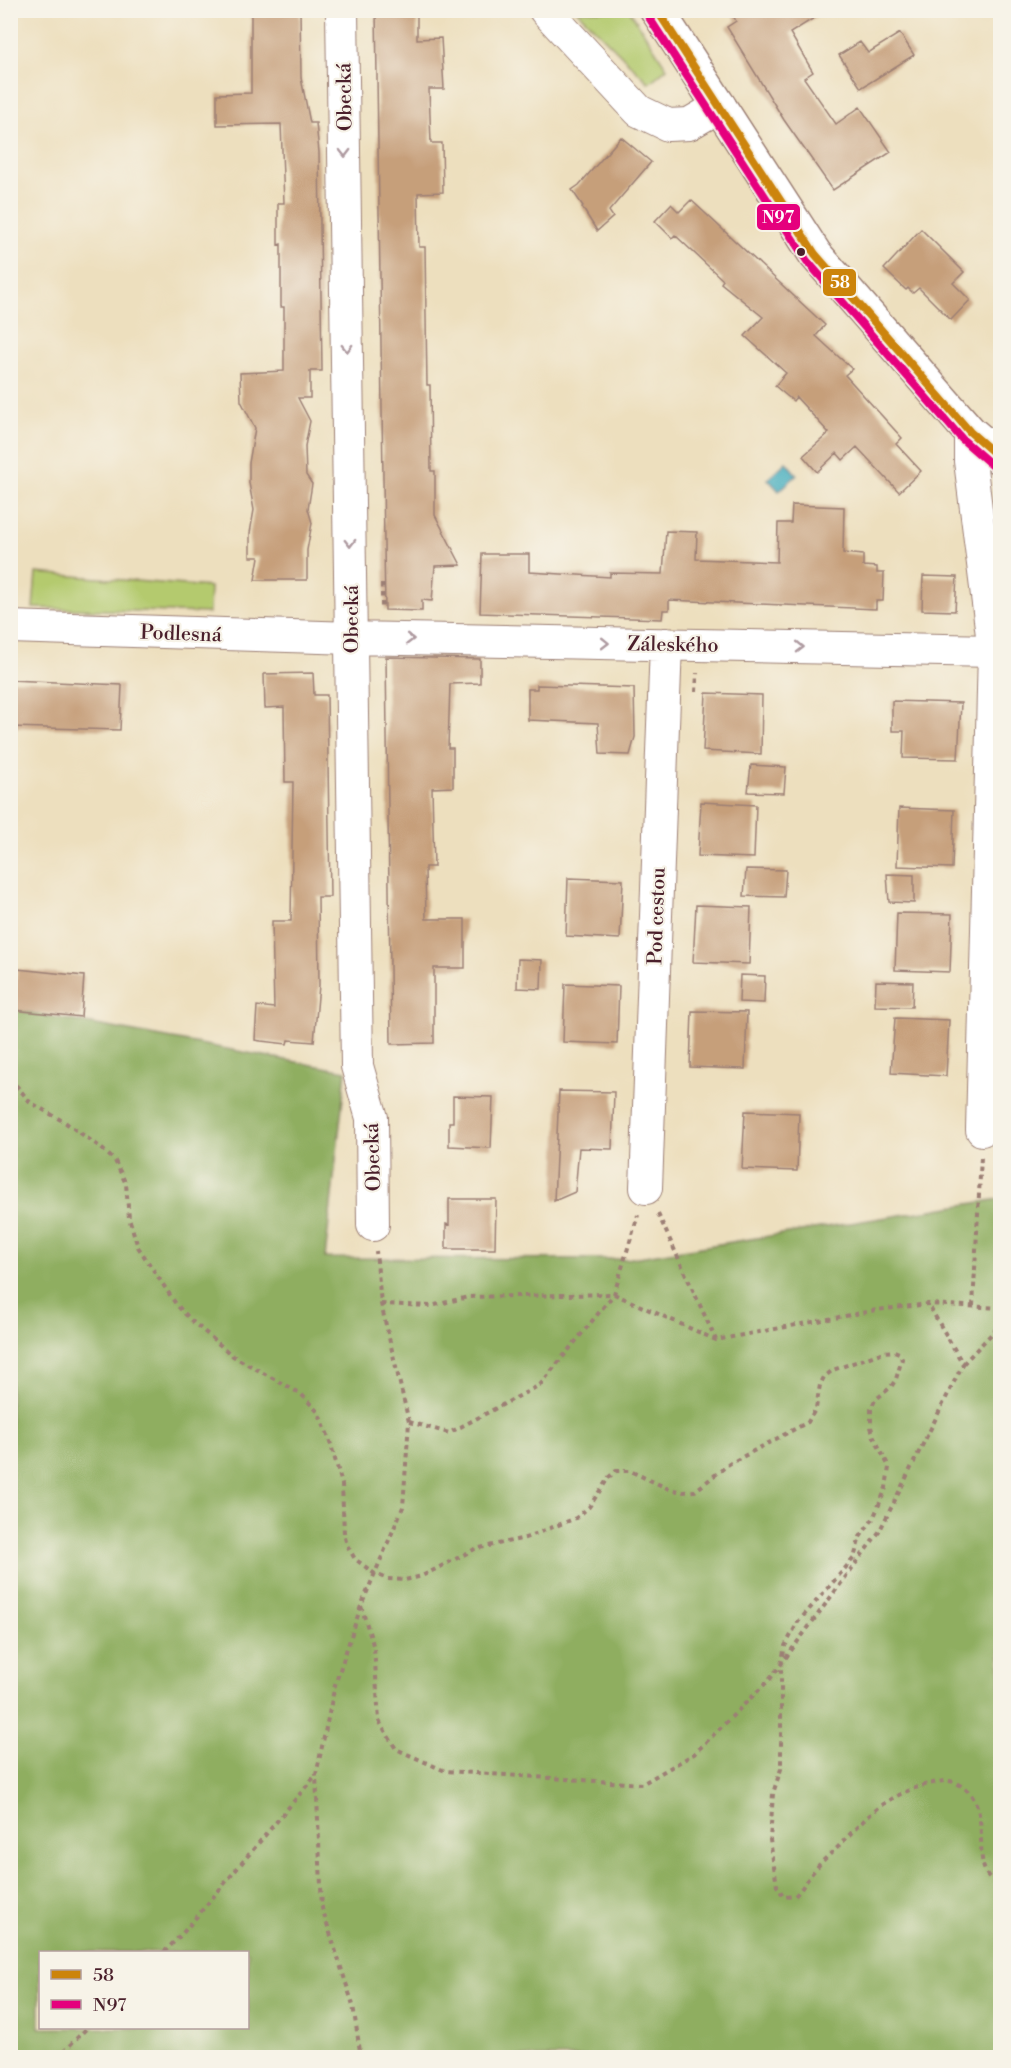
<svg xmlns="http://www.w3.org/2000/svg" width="1011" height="2068" font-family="'Libre Bodoni',serif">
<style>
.green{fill:#b4ca6e;stroke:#7f744c;stroke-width:1.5}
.forest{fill:#8fae61;stroke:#6c6646;stroke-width:1.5;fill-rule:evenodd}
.water{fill:#3facbd;stroke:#446674;stroke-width:1.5}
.building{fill:#c69f7a}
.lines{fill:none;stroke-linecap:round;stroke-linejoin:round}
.minor-casing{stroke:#9c7f74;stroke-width:34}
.tertiary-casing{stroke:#9c7f74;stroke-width:36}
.path{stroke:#9c7f74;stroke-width:4;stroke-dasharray:4.5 4.5;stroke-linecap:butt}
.minor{stroke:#fff;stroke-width:32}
.tertiary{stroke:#fff;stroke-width:33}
.bus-1-casing{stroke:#f7f3e8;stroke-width:12}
.bus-2-casing{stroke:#f7f3e8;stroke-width:12}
.bus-1{stroke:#cc840b;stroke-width:8}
.bus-2{stroke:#e5007d;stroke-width:8}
.oneway{stroke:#ae9aa0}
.bus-dot{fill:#4a1f2b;stroke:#f7f3e8;stroke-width:2}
.labels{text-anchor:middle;stroke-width:4.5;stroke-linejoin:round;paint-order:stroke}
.street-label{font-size:20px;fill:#4a1f2b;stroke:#f7f3e8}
.line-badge{stroke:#f7f3e8;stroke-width:2}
.badge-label{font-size:16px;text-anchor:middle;font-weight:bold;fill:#fff}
</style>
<rect width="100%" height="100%" fill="#f7f3e8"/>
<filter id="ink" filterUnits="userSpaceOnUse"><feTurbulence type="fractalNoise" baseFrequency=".0167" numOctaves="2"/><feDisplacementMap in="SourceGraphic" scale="12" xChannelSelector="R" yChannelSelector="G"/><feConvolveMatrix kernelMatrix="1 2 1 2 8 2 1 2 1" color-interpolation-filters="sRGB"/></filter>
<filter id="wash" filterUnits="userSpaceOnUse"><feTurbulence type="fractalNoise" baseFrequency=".008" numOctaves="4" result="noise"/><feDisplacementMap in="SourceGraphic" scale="24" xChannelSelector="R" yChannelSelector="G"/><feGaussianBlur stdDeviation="1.35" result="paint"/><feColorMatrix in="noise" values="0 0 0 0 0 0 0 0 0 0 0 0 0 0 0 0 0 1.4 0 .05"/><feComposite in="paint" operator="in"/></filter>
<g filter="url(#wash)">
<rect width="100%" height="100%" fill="#eddfbe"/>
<!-- green -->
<path class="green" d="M 577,11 L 630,11 L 667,68 L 649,83 Z
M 36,573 L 210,587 L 209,613 L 33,608 Z"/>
<!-- forest -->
<path class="forest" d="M 10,1009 L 346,1071 L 325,1258 L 626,1259 L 1000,1199 L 1000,2057 L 11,2057 ZM 40,1952 L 248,1952 L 248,2028 L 40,2028 Z"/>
<!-- water -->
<path class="water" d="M 786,462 L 797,475 L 779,491 L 768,479 Z"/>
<g id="blocks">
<!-- building -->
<path class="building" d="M 251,10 L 300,10 L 301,78 L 310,123 L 316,123 L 319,152 L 322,371 L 310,371 L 310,398 L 298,398 L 310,421 L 305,446 L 306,475 L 312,484 L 308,509 L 312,523 L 307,550 L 307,580 L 255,580 L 259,557 L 250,557 L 250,533 L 254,510 L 249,483 L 249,463 L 255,428 L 241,401 L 240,373 L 284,371 L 284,307 L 281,307 L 281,244 L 278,245 L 278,203 L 284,203 L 281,124 L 217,125 L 217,94 L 251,93 Z
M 376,10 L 417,10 L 417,39 L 441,38 L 444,89 L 429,89 L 431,143 L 442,143 L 443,192 L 418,193 L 419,247 L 425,247 L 427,385 L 430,385 L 431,471 L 435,471 L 435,515 L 461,565 L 435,566 L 432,601 L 422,600 L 422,611 L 385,610 Z
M 730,10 L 827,10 L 790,33 L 813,72 L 804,78 L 836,124 L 860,107 L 891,152 L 833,190 L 784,120 L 727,27 L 736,21 Z
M 900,33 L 914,55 L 861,88 L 839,55 L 860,42 L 868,53 Z
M 621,137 L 651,162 L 609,211 L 613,217 L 597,231 L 582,207 L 583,206 L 572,190 L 579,185 Z
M 691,200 L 825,325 L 816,336 L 852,369 L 845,375 L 902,438 L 896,444 L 921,471 L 899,492 L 857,447 L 843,460 L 837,453 L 817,472 L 803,456 L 829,433 L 796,397 L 793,401 L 775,386 L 786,373 L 745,336 L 763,317 L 721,283 L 723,280 L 675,235 L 672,238 L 655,221 L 671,204 L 679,212 Z
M 921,229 L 964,272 L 953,283 L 970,300 L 951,320 L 919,288 L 913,293 L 908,288 L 906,290 L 884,269 Z
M 792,505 L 844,507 L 843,553 L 863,555 L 863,566 L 877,567 L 877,573 L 884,573 L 883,601 L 876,601 L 876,609 L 669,600 L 669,610 L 663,610 L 662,619 L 480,613 L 482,554 L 529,554 L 529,572 L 610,577 L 610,573 L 663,574 L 666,531 L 697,532 L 696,559 L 777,562 L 778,523 L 791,523 Z
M 923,576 L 957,577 L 955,611 L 922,610 Z
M 386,657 L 480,659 L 480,683 L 450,684 L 448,748 L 453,748 L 453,787 L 432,788 L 434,867 L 425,867 L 426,919 L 465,919 L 465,968 L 434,968 L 434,1043 L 391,1044 Z
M 313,673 L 314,695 L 327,695 L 330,897 L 318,897 L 319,985 L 314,1042 L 288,1040 L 287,1044 L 261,1041 L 255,1040 L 257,1006 L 274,1008 L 272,921 L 291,921 L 293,782 L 285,782 L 284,707 L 265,708 L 264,674 Z
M 10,680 L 122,685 L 120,730 L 10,727 Z
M 537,685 L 634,688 L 635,737 L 630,755 L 600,754 L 598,723 L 528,720 L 528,689 L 537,689 Z
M 706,693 L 762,695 L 761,754 L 703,751 Z
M 892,701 L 961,703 L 958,759 L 903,758 L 904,731 L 892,731 Z
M 751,765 L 786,767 L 784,793 L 748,792 Z
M 701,802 L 756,805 L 754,858 L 698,856 Z
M 899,808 L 954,810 L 952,868 L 897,866 Z
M 746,869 L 786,870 L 784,897 L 744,896 Z
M 887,874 L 914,875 L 914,903 L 889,902 Z
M 568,878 L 623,880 L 620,939 L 566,936 Z
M 696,905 L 751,907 L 749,964 L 693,962 Z
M 897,913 L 952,914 L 950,972 L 895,970 Z
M 518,959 L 542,960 L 541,989 L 517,988 Z
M 17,969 L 84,976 L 81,1017 L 13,1010 Z
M 740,975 L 765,976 L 764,1003 L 739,1002 Z
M 876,981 L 913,982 L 912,1007 L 875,1006 Z
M 565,984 L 619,986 L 617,1044 L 563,1042 Z
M 692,1011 L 747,1012 L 745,1069 L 690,1067 Z
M 895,1018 L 949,1020 L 946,1076 L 891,1073 Z
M 559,1091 L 614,1092 L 612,1149 L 579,1148 L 575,1192 L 554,1201 Z
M 453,1096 L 493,1097 L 491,1148 L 449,1146 L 449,1122 L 453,1122 Z
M 745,1111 L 799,1113 L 797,1171 L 742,1169 Z
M 449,1199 L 496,1199 L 495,1249 L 446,1249 L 446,1224 L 449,1225 Z"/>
</g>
</g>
<g filter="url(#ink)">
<use href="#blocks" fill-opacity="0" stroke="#9c7f74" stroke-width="1.5"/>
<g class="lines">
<defs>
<path id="minor" d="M 342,10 L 357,1066 L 372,1118 L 373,1225
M 545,10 L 639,111 L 668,125 L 689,124 L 720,106
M 970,432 L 970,461 L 994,651 L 982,1130
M 10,627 L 352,638 L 994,651
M 646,1188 L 666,644"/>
<path id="tertiary" d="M 657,10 L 815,254 L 970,432 L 1000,458"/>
</defs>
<!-- minor casing -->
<use href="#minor" class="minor-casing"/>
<!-- tertiary casing -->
<use href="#tertiary" class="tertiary-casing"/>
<!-- path -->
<path class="path" d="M 382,584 L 382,610
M 696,692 L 697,673
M 10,1078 L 30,1102 L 66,1123 L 100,1147 L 115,1161 L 126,1184 L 129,1218 L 138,1247 L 176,1304 L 192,1321 L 233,1356 L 301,1394 L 318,1412 L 329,1438 L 342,1484 L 344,1534 L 347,1545 L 355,1559 L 375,1574 L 388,1579 L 405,1580 L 422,1576 L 475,1549 L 525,1538 L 576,1518 L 589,1507 L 609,1477 L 616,1471 L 630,1471 L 669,1489 L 683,1492 L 695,1491 L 729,1464 L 808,1422 L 816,1408 L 820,1385 L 824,1377 L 833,1370 L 884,1352 L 894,1351 L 899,1353 L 902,1359 L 896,1379 L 891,1387 L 875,1400 L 871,1409 L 871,1427 L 874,1437 L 889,1467 L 886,1488 L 873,1519 L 860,1537 L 854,1558 L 798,1622 L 785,1646 L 781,1665 L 781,1769 L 773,1793 L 770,1840 L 777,1886 L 784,1897 L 795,1896 C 803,1888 807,1879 814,1871 C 821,1862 829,1855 837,1848 C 864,1819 888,1793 929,1784 C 937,1782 948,1779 956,1783 C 1002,1804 962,1874 1000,1883
M 658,1214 L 716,1340
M 381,1304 L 431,1306 L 468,1297 L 614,1294 L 716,1340 L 877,1310 L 928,1304 L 1000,1308
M 973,1306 L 981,1157
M 963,1364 L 1000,1325
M 409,1422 L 449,1433 L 540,1385 L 614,1294 L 638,1215
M 361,1606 L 374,1648 L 379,1721 L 396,1749 L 445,1771 L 642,1784 L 694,1754 L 770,1679 L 879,1532 L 963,1364 L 928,1304
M 164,1952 L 182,1934 L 315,1776
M 57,2058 L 87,2028
M 361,2058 L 353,2005 L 322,1908 L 316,1775 L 335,1685 L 361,1606 L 403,1507 L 409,1422 L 381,1304 L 376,1251"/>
<!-- minor -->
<use href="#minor" class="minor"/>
<!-- tertiary -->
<use href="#tertiary" class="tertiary"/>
<defs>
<path id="bus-1" d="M 657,10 L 815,254 L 970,432 L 1000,458"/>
<path id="bus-2" d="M 648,16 L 807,261 L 962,439 L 993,466"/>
</defs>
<!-- bus-1 casing -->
<use href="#bus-1" class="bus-1-casing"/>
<!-- bus-2 casing -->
<use href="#bus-2" class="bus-2-casing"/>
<!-- bus-1 -->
<use href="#bus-1" class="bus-1"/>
<!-- bus-2 -->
<use href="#bus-2" class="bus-2"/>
</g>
<!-- one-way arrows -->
<defs><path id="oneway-chevron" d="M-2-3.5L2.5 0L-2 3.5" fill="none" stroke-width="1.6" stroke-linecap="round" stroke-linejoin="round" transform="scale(1.5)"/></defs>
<g class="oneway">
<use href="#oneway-chevron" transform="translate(345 153) rotate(89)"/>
<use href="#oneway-chevron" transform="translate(347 348) rotate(89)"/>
<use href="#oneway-chevron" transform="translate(350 543) rotate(89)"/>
<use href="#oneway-chevron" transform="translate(410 639) rotate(1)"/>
<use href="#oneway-chevron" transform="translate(605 643) rotate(1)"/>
<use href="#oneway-chevron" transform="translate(800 647) rotate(1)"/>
</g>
</g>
<!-- markers -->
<circle class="bus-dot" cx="801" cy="252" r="5"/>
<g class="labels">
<!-- street labels -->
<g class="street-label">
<text transform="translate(344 97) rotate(-91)" y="7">Obecká</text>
<text transform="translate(351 619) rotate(-90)" y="7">Obecká</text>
<text transform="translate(181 633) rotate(2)" y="7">Podlesná</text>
<text transform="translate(673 644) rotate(1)" y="7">Záleského</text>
<text transform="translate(656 916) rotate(-88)" y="7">Pod cestou</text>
<text transform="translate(372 1157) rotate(-92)" y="7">Obecká</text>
</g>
</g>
<g class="line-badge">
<rect x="756" y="203" width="45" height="28" rx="6" fill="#e5007d"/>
<rect x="822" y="268" width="35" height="29" rx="6" fill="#cc840b"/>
</g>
<g class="badge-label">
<text x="778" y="223">N97</text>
<text x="840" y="288">58</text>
</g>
<!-- margin -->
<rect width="1011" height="2068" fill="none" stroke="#f7f3e8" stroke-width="36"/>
<!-- legend -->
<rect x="39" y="1951" width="210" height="78" fill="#f7f3e8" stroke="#b29e9c" stroke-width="1.5"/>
<rect x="51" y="1970" width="30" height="9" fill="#cc840b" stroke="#b29e9c" stroke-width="1.5"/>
<text x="93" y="1981" font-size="18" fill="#4a1f2b">58</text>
<rect x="51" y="2000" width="30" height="9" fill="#e5007d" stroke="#b29e9c" stroke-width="1.5"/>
<text x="93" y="2011" font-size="18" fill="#4a1f2b">N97</text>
</svg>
